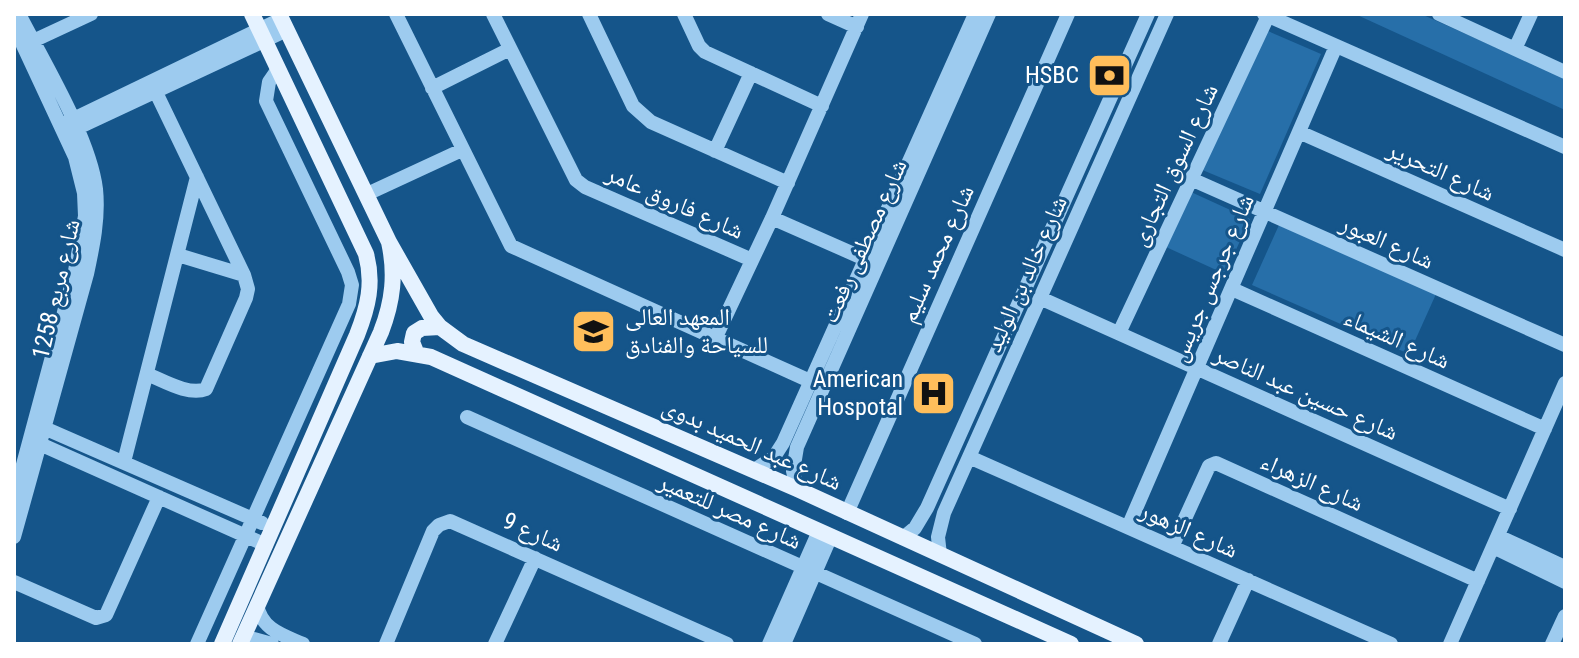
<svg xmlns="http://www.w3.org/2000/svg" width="1579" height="658" font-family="'Roboto Condensed','Noto Naskh Arabic',sans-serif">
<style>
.green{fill:#276fa9}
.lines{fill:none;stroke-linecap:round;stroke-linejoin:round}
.minor{stroke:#9dcbef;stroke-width:14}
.major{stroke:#e5f2ff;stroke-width:16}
.labels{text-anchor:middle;stroke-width:6;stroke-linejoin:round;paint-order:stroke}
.poi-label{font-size:24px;fill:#fff;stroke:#15558a;text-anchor:end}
.street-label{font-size:24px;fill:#fff;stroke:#15558a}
</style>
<rect width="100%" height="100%" fill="#15558a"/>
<!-- green -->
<path class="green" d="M 1355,14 L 1421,14 L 1565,78 L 1565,110 Z
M 1261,28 L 1321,54 L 1260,194 L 1200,169 Z
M 1191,192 L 1250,219 L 1225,274 L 1166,247 Z
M 1279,225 L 1436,294 L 1409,354 L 1252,285 Z"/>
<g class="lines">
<!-- minor -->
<path class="minor" d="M 396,14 L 511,246 L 810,381
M 493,14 L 576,180 L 585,187 L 752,260
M 589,14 L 633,106 L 651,122 L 788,183
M 684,14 L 699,46 L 705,52 L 822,106
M 828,14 L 857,27
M 1264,14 L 1565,147
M 1439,14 L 1565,72
M 14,26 L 75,157 L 84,193 L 85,216 L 75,271 L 14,498
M 33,41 L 91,14
M 1515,49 L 1531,14
M 432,88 L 510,49
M 65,123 L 281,19
M 69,132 L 287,30
M 1299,132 L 1565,250
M 715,151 L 751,73
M 1191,179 L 1565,345
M 367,194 L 462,150
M 772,218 L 865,259
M 178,255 L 244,275
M 1232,289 L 1545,429
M 1040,298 L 1510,509
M 1119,333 L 1268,16
M 715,339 L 772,218 L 862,14
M 147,374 C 164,381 189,396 206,389 L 246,298 L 248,289 L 244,275 L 151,82
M 467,417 L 975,644
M 35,424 L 262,523
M 31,440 L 266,545
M 969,457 L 1391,644
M 124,462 L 197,177
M 754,470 L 774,457 L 783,443 L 975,14
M 797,489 L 793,471 L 797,447 L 989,14
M 847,513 L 1068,14
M 1128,527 L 1336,46
M 1498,536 L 1565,567
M 14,537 L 87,274 C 93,246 99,218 96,189 C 90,138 43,61 19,14
M 903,538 L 915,528 L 927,508 L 1148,14
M 1172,547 L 1209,466 L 1216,463 L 1478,581
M 1493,547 L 1565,582
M 940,555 L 938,537 L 944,513 L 1167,14
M 14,582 L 96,618 L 106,615 L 159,497
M 257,605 C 262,630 283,635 303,644
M 241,642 L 254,639 L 272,644
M 197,644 L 349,304 L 352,285 L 348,272 L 266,101 L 269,82 L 278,69
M 386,644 L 433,531 L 439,525 L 450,521 L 727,644
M 495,644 L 535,558
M 769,644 L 819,531
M 784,644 L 831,536
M 1219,644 L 1248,580
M 1450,644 L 1565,383
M 1552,644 L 1565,616"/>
<!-- major -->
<path class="major" d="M 389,242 L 431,316 L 440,327 L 463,344 L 797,489 L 1136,644
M 416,352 L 412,342 L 414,333 L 422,328 L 440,327
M 370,356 L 397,351 L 431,357 L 1071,644
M 222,644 L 357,335 C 368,307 374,283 366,254 L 252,14
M 240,644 L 381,332 C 393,301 396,274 389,242 L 279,14"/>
</g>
<!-- icons -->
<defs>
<symbol id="bank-square" viewBox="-11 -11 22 22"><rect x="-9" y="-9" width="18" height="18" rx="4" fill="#ffbe5b" stroke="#15558a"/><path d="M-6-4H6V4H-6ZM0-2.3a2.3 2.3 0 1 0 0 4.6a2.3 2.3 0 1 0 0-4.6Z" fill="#111"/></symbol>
<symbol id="university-square" viewBox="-11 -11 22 22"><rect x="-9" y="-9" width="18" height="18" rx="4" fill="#ffbe5b" stroke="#15558a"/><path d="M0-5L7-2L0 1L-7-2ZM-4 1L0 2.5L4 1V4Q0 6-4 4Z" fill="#111"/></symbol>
<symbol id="hospital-square" viewBox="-11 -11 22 22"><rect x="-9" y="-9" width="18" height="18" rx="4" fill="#ffbe5b" stroke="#15558a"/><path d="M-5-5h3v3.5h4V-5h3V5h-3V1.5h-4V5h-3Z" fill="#111"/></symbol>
</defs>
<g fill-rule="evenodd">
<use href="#bank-square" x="1084" y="50" width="51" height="51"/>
<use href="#university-square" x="568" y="306" width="51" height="51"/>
<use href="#hospital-square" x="908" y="368" width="51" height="51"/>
</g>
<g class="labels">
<!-- poi labels -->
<g class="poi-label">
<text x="1079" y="83">HSBC</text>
<text x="625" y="325" text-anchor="start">المعهد العالى<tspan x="625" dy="28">للسياحة والفنادق</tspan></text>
<text x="903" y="387">American<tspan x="903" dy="28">Hospotal</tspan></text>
</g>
<!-- street labels -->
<g class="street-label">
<text transform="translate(1174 165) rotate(-65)" y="8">شارع السوق التجارى</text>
<text transform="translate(1441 171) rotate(24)" y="8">شارع التحرير</text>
<text transform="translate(675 202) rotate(24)" y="8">شارع فاروق عامر</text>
<text transform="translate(864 241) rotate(-66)" y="8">شارع مصطفى رفعت</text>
<text transform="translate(1387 242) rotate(24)" y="8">شارع العبور</text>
<text transform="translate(937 254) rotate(-66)" y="8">شارع محمد سليم</text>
<text transform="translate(1026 274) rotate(-66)" y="8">شارع خالد بن الوليد</text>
<text transform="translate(1212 278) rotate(-67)" y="8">شارع جرجس جريس</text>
<text transform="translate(56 289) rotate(-77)" y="8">شارع مربع 1258</text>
<text transform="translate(1397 339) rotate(24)" y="8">شارع الشيماء</text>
<text transform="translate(1306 393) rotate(24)" y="8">شارع حسين عبد الناصر</text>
<text transform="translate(752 444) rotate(24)" y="8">شارع عبد الحميد بدوى</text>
<text transform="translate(1312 482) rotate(24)" y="8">شارع الزهراء</text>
<text transform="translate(730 511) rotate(24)" y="8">شارع مصر للتعمير</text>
<text transform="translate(1189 530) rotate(24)" y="8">شارع الزهور</text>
<text transform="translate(533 532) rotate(24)" y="8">شارع 9</text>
</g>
</g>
<!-- border -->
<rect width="1579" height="658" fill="none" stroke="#ffffff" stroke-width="32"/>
</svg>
